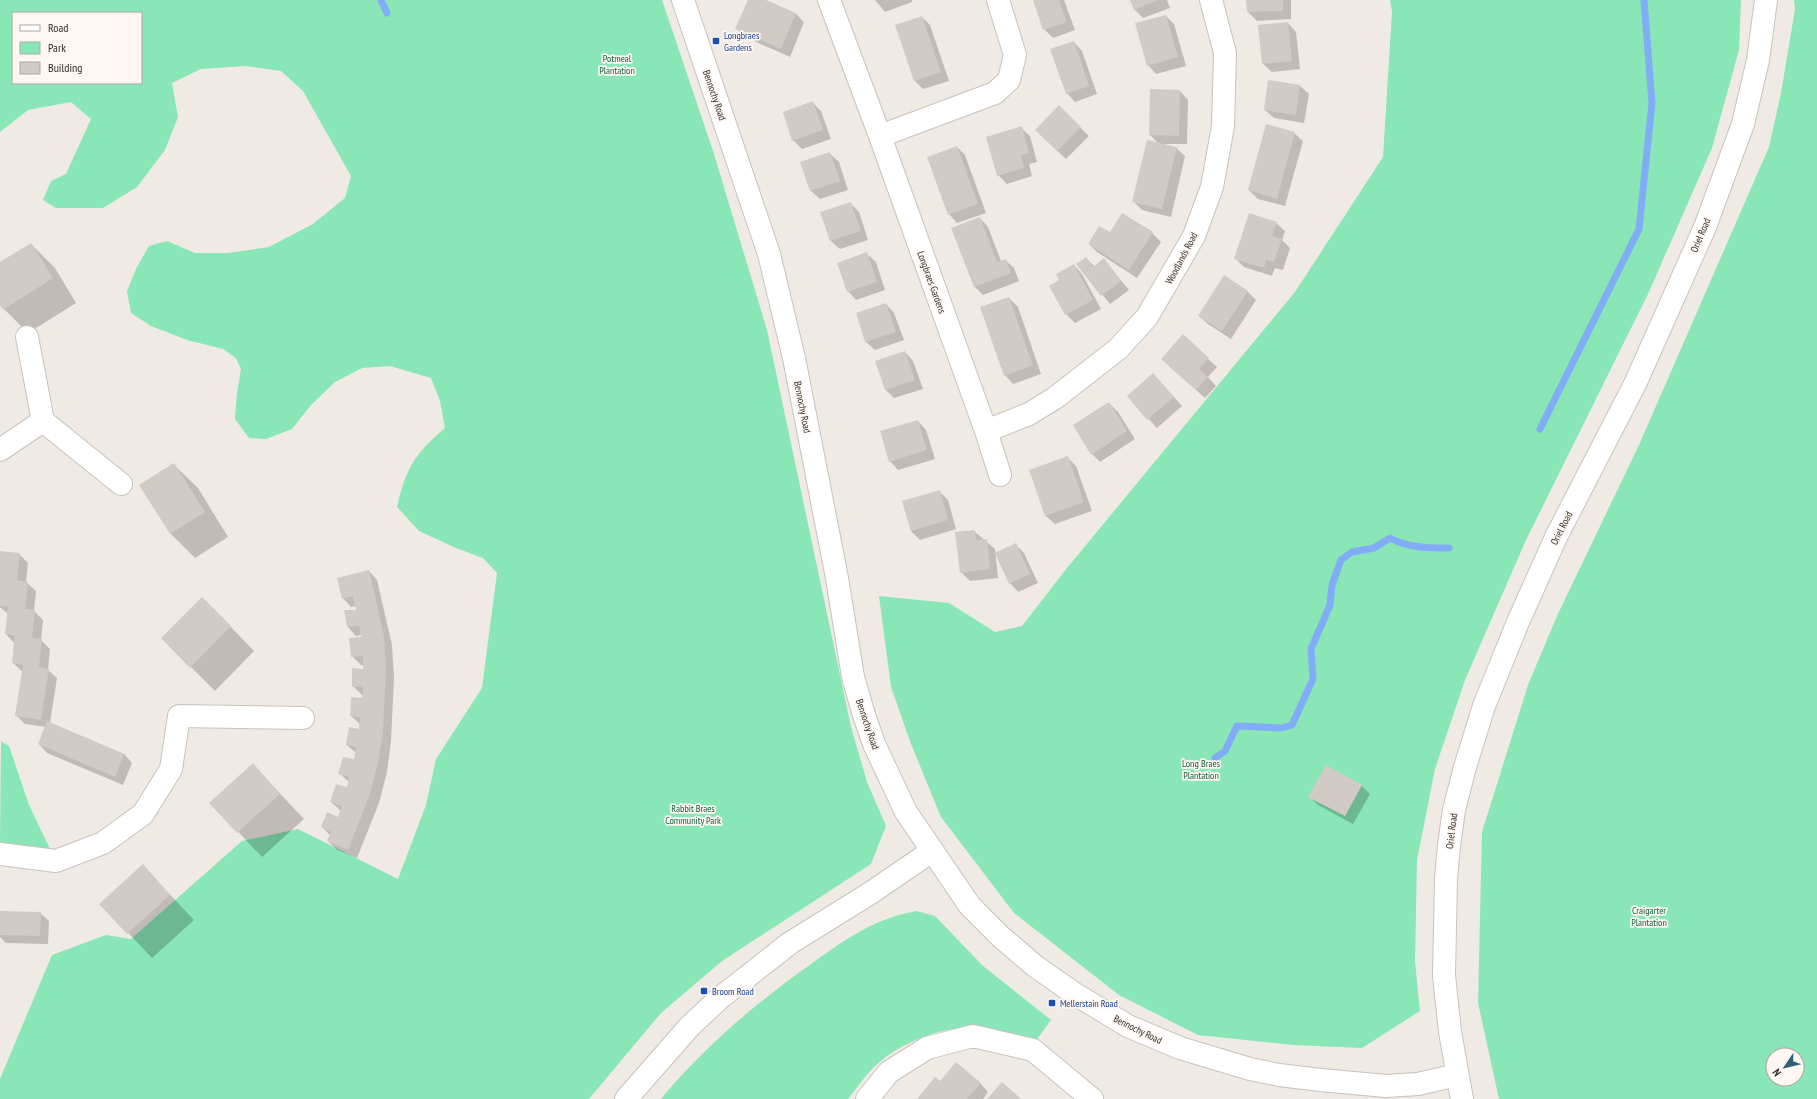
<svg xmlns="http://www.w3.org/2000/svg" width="1817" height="1099" font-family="'PT Sans Narrow',sans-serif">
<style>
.green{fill:#89e6b6;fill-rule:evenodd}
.shadow{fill:#0003}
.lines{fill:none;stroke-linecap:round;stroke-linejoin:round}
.stream{stroke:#83acf7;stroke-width:7}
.building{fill:#d1cac5}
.minor-casing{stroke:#c8c2bc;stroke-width:24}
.major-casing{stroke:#c8c2bc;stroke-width:24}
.minor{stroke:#fff;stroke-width:22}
.major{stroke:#fff;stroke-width:22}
.transit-dot{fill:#1a4fb4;stroke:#fef7f1;stroke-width:1.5}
.labels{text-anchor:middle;stroke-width:3.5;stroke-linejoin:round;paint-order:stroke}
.transit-label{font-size:10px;fill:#164399;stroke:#fef7f1;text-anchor:start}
.park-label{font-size:10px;fill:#0d5c3c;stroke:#fef7f1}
.street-label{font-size:10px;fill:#312f2c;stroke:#fef7f1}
</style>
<rect width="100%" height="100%" fill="#f0eae4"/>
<!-- green -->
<path class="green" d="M 0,0 L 662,0 L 714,154 L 767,330 L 851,727 L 867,782 L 886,826 L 871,864 L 722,961 L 661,1013 L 589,1099 L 0,1099 L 0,1079 L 52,955 L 106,935 L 131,939 L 242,841 L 298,829 L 398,879 L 426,805 L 436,759 L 482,688 L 497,573 L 483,558 L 456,548 L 419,531 L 397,507 C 406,469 414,454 445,428 L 440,401 L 431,378 L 390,366 L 362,368 L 335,382 L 311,405 L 292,429 L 266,439 L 249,438 L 235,419 L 237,393 L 241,369 L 236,358 L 223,349 L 187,340 L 151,326 L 131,313 L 127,291 L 136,269 L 149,246 L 167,241 L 195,253 L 228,253 L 269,247 L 313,224 L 345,198 L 351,176 L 303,91 L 281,71 L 246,66 L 201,69 L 172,83 L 178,117 L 165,150 L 137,187 L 103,208 L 56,208 L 43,200 L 51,181 L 66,174 L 91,119 L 71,102 L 28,110 L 0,132 ZM 13,13 L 141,13 L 141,83 L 13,83 Z
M 1390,0 L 1741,0 L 1739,50 L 1712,148 L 1648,294 L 1526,540 L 1465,680 L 1435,769 L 1417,860 L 1415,962 L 1420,1011 L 1362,1048 L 1294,1045 L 1198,1035 L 1119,995 L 1014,913 L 941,817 L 911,744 L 891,687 L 879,596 L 949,603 L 995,632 L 1022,626 L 1067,568 L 1295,292 L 1383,157 L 1392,12 Z
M 1794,0 L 1817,0 L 1817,1099 L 1499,1099 L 1478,1003 L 1482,832 L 1528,685 L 1557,616 L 1639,445 L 1769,147 L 1781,93 L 1795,9 ZM 1773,1055 L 1797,1055 L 1797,1079 L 1773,1079 Z
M 1,741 L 9,746 L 29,805 L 50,849 L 35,850 L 0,844 Z
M 916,911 L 935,916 L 983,966 L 1051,1020 L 1033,1045 C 1019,1040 1003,1031 988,1029 C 949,1022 901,1041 873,1068 C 864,1077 856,1089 848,1099 L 661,1099 C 704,1047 756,1003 811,964 C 846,939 873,919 916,911 Z"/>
<!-- shadow -->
<path class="shadow" d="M 749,0 L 763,0 L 796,14 L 804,22 L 790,57 L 745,37 L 737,29 Z
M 875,0 L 912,0 L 912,2 L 885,12 Z
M 1034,0 L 1064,0 L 1075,30 L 1053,38 L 1044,29 Z
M 1131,0 L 1167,0 L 1170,8 L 1143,18 L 1134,9 Z
M 1247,0 L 1291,0 L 1291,19 L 1257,21 L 1248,12 Z
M 1166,16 L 1174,24 L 1186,66 L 1156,74 L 1148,65 Z
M 922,17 L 930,25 L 949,81 L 923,89 L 915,81 L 896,25 Z
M 1288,23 L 1296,32 L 1300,69 L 1272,72 L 1263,64 Z
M 1074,42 L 1082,51 L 1097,94 L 1075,102 L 1067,93 Z
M 1269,81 L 1300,86 L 1309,94 L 1304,123 L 1274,118 L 1265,110 Z
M 1180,91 L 1188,100 L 1187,144 L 1163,144 L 1176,148 L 1185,156 L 1171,217 L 1142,210 L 1134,202 L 1158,143 L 1150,135 Z
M 813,103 L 821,111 L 831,139 L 802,149 L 793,140 Z
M 1059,107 L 1089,136 L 1066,159 L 1036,130 Z
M 1021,128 L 1030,136 L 1037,162 L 1029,164 L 1032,176 L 1007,184 L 998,175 Z
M 1294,133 L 1303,141 L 1285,206 L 1258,199 L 1249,190 Z
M 957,147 L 965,155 L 986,213 L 957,223 L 949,214 Z
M 830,154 L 839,162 L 848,190 L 820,199 L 811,191 L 802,163 Z
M 850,203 L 859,212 L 868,240 L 840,249 L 831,241 L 822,213 Z
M 980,218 L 988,227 L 1001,261 L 1005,260 L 1014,268 L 1019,281 L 983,295 L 974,286 Z
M 1276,223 L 1285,231 L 1282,240 L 1290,248 L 1283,270 L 1275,268 L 1272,276 L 1244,267 L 1235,258 Z
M 1152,233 L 1161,242 L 1137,278 L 1097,252 L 1089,244 L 1110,234 Z
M 31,244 L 55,268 L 76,303 L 28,333 L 4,309 L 0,303 L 0,263 Z
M 867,254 L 876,262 L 885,290 L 856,300 L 848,291 Z
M 1086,258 L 1095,267 L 1104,260 L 1129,290 L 1110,304 L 1078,264 Z
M 1074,265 L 1082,274 L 1101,309 L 1075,323 L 1066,314 L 1051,286 L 1061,281 Z
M 1247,291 L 1256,300 L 1231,339 L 1208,324 L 1199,316 Z
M 1009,298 L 1018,307 L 1041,374 L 1013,384 L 1005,375 Z
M 886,304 L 894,313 L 904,340 L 875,350 L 866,342 L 857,314 Z
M 905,352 L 913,361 L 923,389 L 894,398 L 886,390 Z
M 1208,359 L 1217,367 L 1208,377 L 1216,386 L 1205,398 L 1170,367 Z
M 1161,383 L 1182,406 L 1157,428 L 1128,396 Z
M 1109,403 L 1118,412 L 1135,439 L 1100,462 L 1092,454 Z
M 918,421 L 926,430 L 935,459 L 898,470 L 890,461 Z
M 1067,457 L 1076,466 L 1092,511 L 1055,524 L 1046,516 L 1030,471 Z
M 173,464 L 198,488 L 228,537 L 195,558 L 171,534 L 140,485 Z
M 939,491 L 948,500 L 956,529 L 920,540 L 911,531 L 903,502 Z
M 974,531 L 995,549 L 998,578 L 970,581 L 961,572 Z
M 1016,545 L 1024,553 L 1038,583 L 1018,592 L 1010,583 Z
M 0,552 L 19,554 L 28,563 L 26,582 L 36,591 L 34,611 L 43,620 L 41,640 L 50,649 L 48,670 L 57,678 L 50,723 L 124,754 L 132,763 L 123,785 L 47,753 L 39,744 L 46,727 L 25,724 L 16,715 L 23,672 L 13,663 L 14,643 L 6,634 L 8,614 L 0,607 Z
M 369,571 L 377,580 L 392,645 L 394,678 L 391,741 L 387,772 L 379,803 L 357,858 L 337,850 L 328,841 L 331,836 L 322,827 L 339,818 L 341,811 L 331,802 L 347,789 L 349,782 L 339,773 L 355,760 L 356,753 L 347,745 L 360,730 L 361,725 L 351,716 L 363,699 L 364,695 L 362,695 L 353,686 L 364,670 L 364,665 L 361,665 L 352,656 L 362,638 L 361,635 L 356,636 L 348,627 L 345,611 L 357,610 L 356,606 L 351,607 L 343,598 Z
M 226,622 L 254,651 L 215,691 L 162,638 Z
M 253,765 L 304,819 L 262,857 L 211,803 Z
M 1361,785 L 1370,794 L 1353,824 L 1318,805 L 1310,797 Z
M 143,866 L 194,920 L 152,958 L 101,904 Z
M 0,912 L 40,913 L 49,921 L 48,944 L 6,943 L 0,937 Z
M 940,1083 L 980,1083 L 988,1092 L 983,1099 L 918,1099 Z"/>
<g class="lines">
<!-- stream -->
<path class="stream" d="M 381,0 L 387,13
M 1540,429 L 1639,229 L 1652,103 L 1644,0
M 1215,758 L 1225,751 L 1237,726 L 1282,728 L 1292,725 L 1313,679 L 1311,649 L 1330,605 L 1332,585 L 1341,560 L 1352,552 L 1374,548 L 1390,538 C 1408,548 1428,548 1449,548"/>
</g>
<!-- building -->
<path class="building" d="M 748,0 L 766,0 L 796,13 L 781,49 L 735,29 Z
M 1033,0 L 1059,0 L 1067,22 L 1043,30 Z
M 1130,0 L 1159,0 L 1134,10 Z
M 1246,0 L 1283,0 L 1283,11 L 1247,12 Z
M 1166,15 L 1178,57 L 1147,66 L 1135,23 Z
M 922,16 L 941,72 L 914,81 L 895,25 Z
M 1288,22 L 1292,61 L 1262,64 L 1258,25 Z
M 1074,41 L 1089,86 L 1066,94 L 1050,49 Z
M 1268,80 L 1300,85 L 1296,115 L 1264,110 Z
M 1150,89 L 1180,90 L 1179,136 L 1149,135 Z
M 813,101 L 823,130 L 792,141 L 783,112 Z
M 1059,105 L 1081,127 L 1057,151 L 1035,130 Z
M 1266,124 L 1295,132 L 1277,199 L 1248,190 Z
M 1022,126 L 1029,153 L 1021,156 L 1024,168 L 997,176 L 986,137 Z
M 1147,140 L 1177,147 L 1162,209 L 1132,202 Z
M 957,146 L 978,204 L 948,215 L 927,157 Z
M 830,152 L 840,181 L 810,191 L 800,162 Z
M 851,202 L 861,231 L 830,241 L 820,212 Z
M 1122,213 L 1153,232 L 1129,270 L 1088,244 L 1099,226 L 1110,232 Z
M 1249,213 L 1277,222 L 1272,236 L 1282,239 L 1274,262 L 1266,260 L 1264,268 L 1234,259 Z
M 980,217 L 997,262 L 1006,259 L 1011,273 L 974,287 L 951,228 Z
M 31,243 L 53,278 L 3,310 L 0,305 L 0,262 Z
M 867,252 L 877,282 L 847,292 L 837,263 Z
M 1086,257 L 1093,267 L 1104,258 L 1121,281 L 1101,296 L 1076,264 Z
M 1074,264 L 1093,300 L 1065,315 L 1049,286 L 1059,280 L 1056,274 Z
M 1224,275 L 1248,291 L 1222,331 L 1198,316 Z
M 1009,297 L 1033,365 L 1004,376 L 980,307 Z
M 886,303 L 896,332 L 865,342 L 856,313 Z
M 1183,334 L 1209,358 L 1199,369 L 1208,377 L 1196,390 L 1161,359 Z
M 905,351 L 915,380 L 885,390 L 875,361 Z
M 1153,373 L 1174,397 L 1147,420 L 1127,396 Z
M 1109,402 L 1127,431 L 1091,455 L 1073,425 Z
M 918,420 L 927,450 L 889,462 L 880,431 Z
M 1068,456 L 1084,502 L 1045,516 L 1029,470 Z
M 174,463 L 205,512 L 170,534 L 139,485 Z
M 940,490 L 948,520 L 911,531 L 902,501 Z
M 975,530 L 976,540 L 987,539 L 990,569 L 960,573 L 955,532 Z
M 1016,543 L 1030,574 L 1009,584 L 995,553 Z
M 0,551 L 20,553 L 17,580 L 28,582 L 25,609 L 35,610 L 32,638 L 42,639 L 39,667 L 49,669 L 41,720 L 15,716 L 23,665 L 12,663 L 15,636 L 5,634 L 8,607 L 0,606 Z
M 369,570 L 384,636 L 386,668 L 383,732 L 378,763 L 370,794 L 348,850 L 327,841 L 331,832 L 321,827 L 327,812 L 338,817 L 342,806 L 330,802 L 336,784 L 347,787 L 349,777 L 338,774 L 343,757 L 354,759 L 356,747 L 346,745 L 349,727 L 359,729 L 360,717 L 350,716 L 351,697 L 362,698 L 363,686 L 352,687 L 352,668 L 363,669 L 363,656 L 351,657 L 349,638 L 361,637 L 359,626 L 347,627 L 344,610 L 356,610 L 353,596 L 342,599 L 337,578 Z
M 202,597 L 231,626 L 190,668 L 161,638 Z
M 47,721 L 124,754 L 115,777 L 38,744 Z
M 253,763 L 280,794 L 237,833 L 209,803 Z
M 1326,765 L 1362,785 L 1345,816 L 1308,797 Z
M 143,864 L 170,895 L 127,934 L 99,904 Z
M 0,911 L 41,912 L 40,936 L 0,935 Z
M 956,1062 L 981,1083 L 967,1099 L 917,1099 L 935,1077 L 940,1081 Z
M 1002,1082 L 1021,1099 L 987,1099 Z"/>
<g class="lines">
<defs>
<path id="minor" d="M 683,0 L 769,254 L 780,300 L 794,358 L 837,578 L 853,677 L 864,715 L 874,744 L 906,812 L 970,906 L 1001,937 L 1035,966 L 1075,994 L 1128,1026 L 1180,1048 L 1250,1069 L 1279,1075 L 1321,1080 L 1386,1086 L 1418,1084 L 1457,1075
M 829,0 L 880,136 L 986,431 L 1000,475
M 880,136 L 995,93 L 1009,80 L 1015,55 L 998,0
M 27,337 L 43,421 L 121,484
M 986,431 L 1029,414 L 1055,398 L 1118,349 L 1147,317 L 1194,236 L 1212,187 L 1223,126 L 1225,53 L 1211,0
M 0,450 L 43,421
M 0,854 L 56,861 L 103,843 L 143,814 L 171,769 L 179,716 L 303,718
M 626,1099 L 690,1026 L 720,998 L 790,943 L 869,894 L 932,851
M 867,1099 L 889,1072 L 927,1048 L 973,1036 L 1033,1050 L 1092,1099"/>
<path id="major" d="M 1462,1099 L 1450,1032 L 1444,975 L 1446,879 L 1449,845 L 1454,810 L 1465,767 L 1484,706 L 1518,622 L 1556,537 L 1635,384 L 1705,227 L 1743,124 L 1758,60 L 1766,0"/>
</defs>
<!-- minor casing -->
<use href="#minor" class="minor-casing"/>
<!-- major casing -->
<use href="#major" class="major-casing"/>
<!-- minor -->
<use href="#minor" class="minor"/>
<!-- major -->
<use href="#major" class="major"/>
</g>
<!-- markers -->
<g class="transit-dot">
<rect x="712" y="37" width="8" height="8" rx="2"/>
<rect x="700" y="987" width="8" height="8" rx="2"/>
<rect x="1048" y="999" width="8" height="8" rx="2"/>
</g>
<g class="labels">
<!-- transit labels -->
<g class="transit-label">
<text x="724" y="39">Longbraes<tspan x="724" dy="12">Gardens</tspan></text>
<text x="712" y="995">Broom Road</text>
<text x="1060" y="1007">Mellerstain Road</text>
</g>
<!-- park labels -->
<g class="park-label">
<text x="617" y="62">Potmeal<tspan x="617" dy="12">Plantation</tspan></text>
<text x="1201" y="767">Long Braes<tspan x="1201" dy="12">Plantation</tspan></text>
<text x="693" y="812">Rabbit Braes<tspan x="693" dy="12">Community Park</tspan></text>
<text x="1649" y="914">Craigarter<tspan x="1649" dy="12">Plantation</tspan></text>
</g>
<!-- street labels -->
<g class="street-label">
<text transform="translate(715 95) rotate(71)" y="4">Bennochy Road</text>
<text transform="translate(1700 235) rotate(-67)" y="4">Oriel Road</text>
<text transform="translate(1181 258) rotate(-62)" y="4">Woodlands Road</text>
<text transform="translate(932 282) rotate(70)" y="4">Longbraes Gardens</text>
<text transform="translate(803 407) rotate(79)" y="4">Bennochy Road</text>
<text transform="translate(1561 528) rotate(-63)" y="4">Oriel Road</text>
<text transform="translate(868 724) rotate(71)" y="4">Bennochy Road</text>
<text transform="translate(1451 831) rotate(-83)" y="4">Oriel Road</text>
<text transform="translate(1138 1029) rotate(26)" y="4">Bennochy Road</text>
</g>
</g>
<!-- legend -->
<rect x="12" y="12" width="130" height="72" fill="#fef7f1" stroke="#aca7a2"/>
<rect x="20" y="25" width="20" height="6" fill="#ffffff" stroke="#aca7a2"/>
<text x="48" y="32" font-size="12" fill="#312f2c">Road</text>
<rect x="20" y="42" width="20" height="12" fill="#89e6b6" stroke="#aca7a2"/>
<text x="48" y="52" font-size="12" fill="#312f2c">Park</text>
<rect x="20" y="62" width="20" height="12" fill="#d1cac5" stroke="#aca7a2"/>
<text x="48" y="72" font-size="12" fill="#312f2c">Building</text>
<!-- north arrow -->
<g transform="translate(1785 1067) rotate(235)"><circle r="19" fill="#fef7f1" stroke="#aca7a2"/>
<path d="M0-3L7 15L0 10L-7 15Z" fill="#2f617e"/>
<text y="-6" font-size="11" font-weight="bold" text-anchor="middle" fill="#312f2c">N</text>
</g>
</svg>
